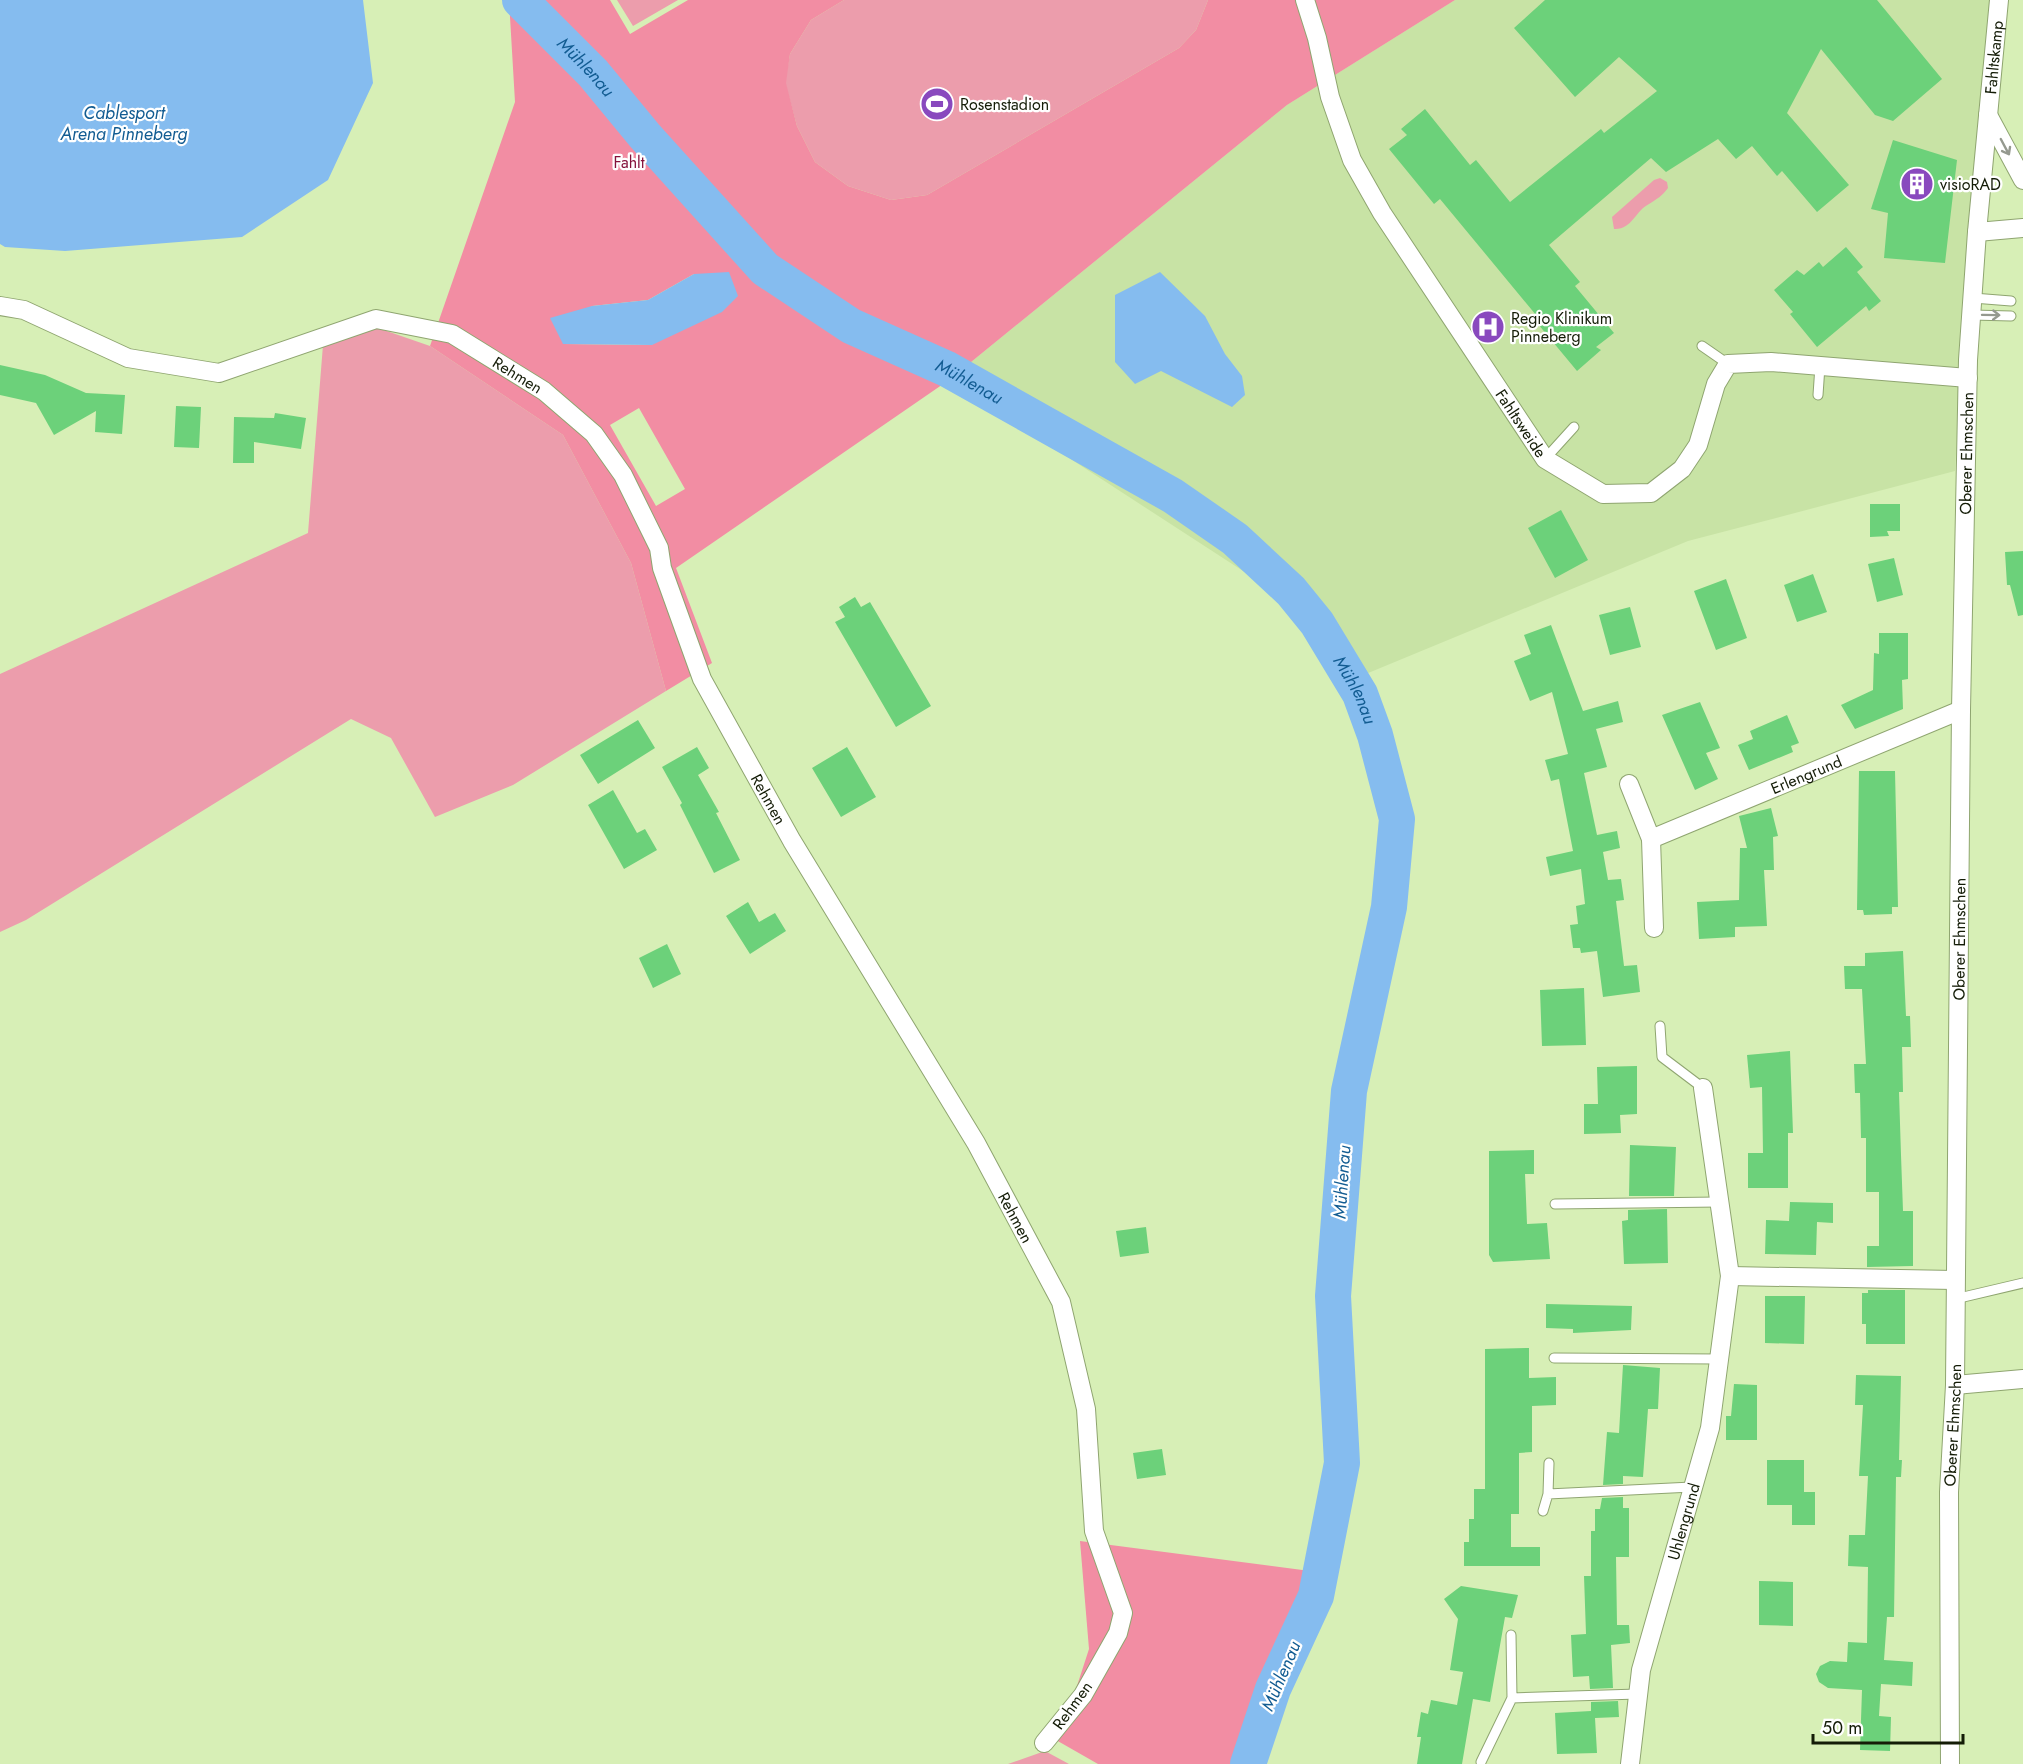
<svg xmlns="http://www.w3.org/2000/svg" width="2023" height="1764" font-family="Jost,sans-serif">
<style>
.built{fill:#c8e3a5}
.green{fill:#ec9dac}
.forest{fill:#f28da3;fill-rule:evenodd}
.water{fill:#85bcef}
.lines{fill:none;stroke-linecap:round;stroke-linejoin:round}
.river{stroke:#85bcef;stroke-width:36}
.building{fill:#6cd17a}
.lane-casing{stroke:#8fa570;stroke-width:11}
.street-casing{stroke:#8fa570;stroke-width:20}
.lane{stroke:#fff;stroke-width:9}
.street{stroke:#fff;stroke-width:18}
.oneway{stroke:#95998f}
.labels{text-anchor:middle;stroke-width:4.5;stroke-linejoin:round;paint-order:stroke}
.street-label{font-size:16px;fill:#141c07;stroke:#fff}
.poi-label{font-size:16px;fill:#141c07;stroke:#fff;text-anchor:start}
.park-label{font-size:16px;fill:#84113b;stroke:#fff}
.water-label{font-size:18px;font-style:italic;fill:#125c92;stroke:#fff}
</style>
<rect width="100%" height="100%" fill="#d7efb6"/>
<!-- built -->
<path class="built" d="M 1455,0 L 1991,0 L 1966,275 L 1955,471 L 1688,541 L 1344,683 L 1263,584 L 949,380 L 1287,105 Z"/>
<!-- green -->
<path class="green" d="M 617,0 L 678,0 L 633,26 Z
M 844,0 L 1208,0 L 1196,30 L 1179,48 L 927,195 L 891,200 L 848,186 L 815,162 L 797,126 L 785,82 L 790,54 L 811,20 Z
M 1660,178 L 1667,182 L 1668,188 C 1662,196 1657,199 1649,204 C 1635,211 1632,230 1614,229 L 1612,217 L 1654,180 Z
M 378,328 L 430,346 L 563,435 L 631,563 L 666,691 L 513,785 L 435,817 L 391,738 L 351,719 L 26,920 L 0,932 L 0,674 L 308,533 L 323,345 Z
M 1045,1751 L 1069,1764 L 1008,1764 Z"/>
<!-- forest -->
<path class="forest" d="M 509,0 L 610,0 L 630,34 L 688,0 L 844,0 L 811,20 L 790,54 L 786,83 L 797,126 L 815,162 L 848,186 L 891,200 L 927,195 L 1179,48 L 1196,30 L 1208,0 L 1455,0 L 1287,105 L 949,380 L 676,568 L 712,663 L 666,691 L 631,563 L 563,435 L 430,346 L 515,102 ZM 694,274 L 652,345 L 563,344 L 592,306 L 648,300 ZM 639,408 L 685,489 L 656,506 L 610,425 Z
M 1080,1541 L 1310,1571 L 1264,1686 L 1238,1764 L 1098,1764 L 1056,1740 L 1038,1736 L 1076,1689 L 1089,1649 Z"/>
<!-- water -->
<path class="water" d="M 0,0 L 363,0 L 373,83 L 328,180 L 242,237 L 65,251 L 5,247 L 0,244 Z
M 729,272 L 738,296 L 722,312 L 652,345 L 563,344 L 550,318 L 592,306 L 648,300 L 694,274 Z
M 1160,272 L 1205,316 L 1225,354 L 1242,376 L 1245,395 L 1232,407 L 1161,371 L 1135,384 L 1115,362 L 1115,295 Z"/>
<g class="lines">
<!-- river -->
<path class="river" id="s1" d="M 520,0 L 593,73 L 645,136 L 765,269 L 851,326 L 947,369 L 1173,496 L 1235,539 L 1291,591 L 1317,623 L 1360,694 L 1375,735 L 1397,819 L 1389,907 L 1349,1091 L 1333,1296 L 1342,1463 L 1316,1596 L 1273,1689 L 1248,1764"/>
</g>
<!-- building -->
<path class="building" d="M 1545,0 L 1877,0 L 1942,79 L 1893,121 L 1875,115 L 1821,49 L 1787,113 L 1849,185 L 1817,212 L 1782,171 L 1777,176 L 1752,146 L 1736,159 L 1718,139 L 1666,172 L 1651,158 L 1549,245 L 1580,282 L 1575,286 L 1614,333 L 1596,347 L 1601,350 L 1577,371 L 1533,318 L 1536,315 L 1440,199 L 1434,204 L 1389,149 L 1407,135 L 1401,129 L 1425,109 L 1470,165 L 1476,160 L 1510,202 L 1601,129 L 1604,133 L 1657,91 L 1619,57 L 1575,97 L 1514,28 Z
M 1893,140 L 1957,160 L 1945,263 L 1884,258 L 1888,213 L 1871,209 Z
M 1846,247 L 1863,267 L 1857,272 L 1881,301 L 1869,311 L 1866,306 L 1817,347 L 1790,314 L 1793,312 L 1774,290 L 1797,270 L 1804,275 L 1819,262 L 1823,267 Z
M 0,365 L 45,375 L 86,393 L 125,395 L 122,434 L 95,432 L 96,411 L 54,435 L 36,403 L 0,395 Z
M 176,406 L 201,407 L 199,448 L 174,447 Z
M 275,413 L 306,418 L 301,449 L 254,442 L 254,463 L 233,463 L 234,417 L 274,418 Z
M 1870,504 L 1900,504 L 1900,531 L 1887,531 L 1889,536 L 1870,537 Z
M 1561,510 L 1588,560 L 1555,578 L 1528,528 Z
M 2023,551 L 2023,615 L 2018,616 L 2010,585 L 2007,585 L 2005,552 Z
M 1894,558 L 1903,595 L 1877,602 L 1868,564 Z
M 1813,574 L 1827,612 L 1797,622 L 1784,585 Z
M 1726,579 L 1747,638 L 1716,650 L 1694,591 Z
M 855,597 L 861,607 L 870,602 L 931,706 L 896,727 L 835,622 L 845,617 L 839,607 Z
M 1630,607 L 1641,647 L 1610,655 L 1599,615 Z
M 1551,625 L 1583,711 L 1618,701 L 1623,722 L 1596,729 L 1607,767 L 1584,773 L 1597,835 L 1617,831 L 1620,848 L 1603,852 L 1608,880 L 1621,879 L 1624,900 L 1616,901 L 1624,966 L 1637,965 L 1640,992 L 1603,997 L 1597,951 L 1581,953 L 1580,948 L 1573,948 L 1570,925 L 1578,924 L 1576,906 L 1585,904 L 1581,869 L 1550,876 L 1546,857 L 1573,851 L 1559,779 L 1551,781 L 1545,760 L 1568,754 L 1552,692 L 1530,701 L 1514,661 L 1531,654 L 1524,635 Z
M 1879,633 L 1908,633 L 1908,679 L 1902,680 L 1903,709 L 1855,729 L 1841,705 L 1873,690 L 1874,653 L 1879,654 Z
M 1700,702 L 1720,748 L 1706,753 L 1718,779 L 1695,790 L 1662,715 Z
M 1787,715 L 1799,743 L 1791,746 L 1793,752 L 1749,770 L 1738,745 L 1753,739 L 1750,731 Z
M 638,720 L 655,748 L 598,784 L 580,755 Z
M 697,747 L 709,768 L 698,775 L 719,812 L 716,813 L 740,860 L 714,873 L 680,805 L 682,803 L 662,767 Z
M 847,747 L 876,797 L 841,817 L 812,768 Z
M 1859,771 L 1895,771 L 1898,907 L 1892,907 L 1892,914 L 1864,915 L 1863,910 L 1857,910 Z
M 613,790 L 637,833 L 645,829 L 657,850 L 624,869 L 588,805 Z
M 1771,808 L 1778,836 L 1773,837 L 1774,870 L 1764,870 L 1767,926 L 1735,927 L 1735,937 L 1699,939 L 1697,902 L 1739,900 L 1740,848 L 1747,848 L 1739,816 Z
M 748,902 L 759,922 L 775,913 L 786,931 L 750,954 L 726,916 Z
M 667,944 L 681,974 L 653,988 L 639,958 Z
M 1903,951 L 1906,1016 L 1910,1016 L 1911,1047 L 1902,1047 L 1903,1092 L 1899,1092 L 1901,1155 L 1903,1211 L 1913,1211 L 1913,1266 L 1867,1267 L 1867,1246 L 1879,1246 L 1879,1192 L 1866,1192 L 1866,1138 L 1861,1138 L 1860,1093 L 1855,1093 L 1854,1064 L 1866,1064 L 1862,989 L 1845,989 L 1844,966 L 1865,966 L 1865,953 Z
M 1584,988 L 1586,1045 L 1542,1046 L 1540,990 Z
M 1790,1051 L 1793,1133 L 1788,1133 L 1788,1188 L 1748,1188 L 1748,1153 L 1763,1153 L 1762,1087 L 1750,1088 L 1747,1055 Z
M 1637,1066 L 1637,1114 L 1620,1115 L 1621,1133 L 1584,1134 L 1584,1104 L 1598,1104 L 1597,1067 Z
M 1630,1145 L 1676,1147 L 1674,1196 L 1629,1196 Z
M 1534,1150 L 1534,1174 L 1525,1174 L 1527,1224 L 1547,1223 L 1550,1259 L 1493,1262 L 1489,1255 L 1489,1151 Z
M 1790,1202 L 1833,1203 L 1833,1223 L 1817,1222 L 1816,1255 L 1765,1254 L 1766,1220 L 1789,1221 Z
M 1667,1209 L 1668,1263 L 1624,1264 L 1622,1221 L 1628,1220 L 1628,1210 Z
M 1146,1227 L 1149,1253 L 1120,1257 L 1116,1231 Z
M 1868,1290 L 1905,1290 L 1905,1344 L 1866,1344 L 1866,1324 L 1862,1324 L 1862,1293 L 1868,1293 Z
M 1765,1296 L 1805,1296 L 1804,1344 L 1765,1343 Z
M 1546,1304 L 1632,1306 L 1631,1330 L 1573,1333 L 1573,1329 L 1546,1328 Z
M 1529,1348 L 1529,1378 L 1556,1377 L 1556,1405 L 1532,1406 L 1532,1452 L 1519,1453 L 1519,1514 L 1511,1514 L 1511,1547 L 1540,1547 L 1540,1566 L 1464,1566 L 1464,1542 L 1469,1542 L 1469,1519 L 1474,1519 L 1474,1489 L 1485,1489 L 1485,1349 Z
M 1623,1365 L 1660,1368 L 1658,1409 L 1648,1409 L 1643,1477 L 1623,1476 L 1623,1484 L 1603,1485 L 1607,1432 L 1619,1433 Z
M 1856,1375 L 1901,1376 L 1899,1460 L 1902,1460 L 1901,1477 L 1896,1477 L 1894,1617 L 1887,1617 L 1884,1660 L 1913,1662 L 1912,1686 L 1881,1684 L 1879,1716 L 1891,1717 L 1890,1751 L 1860,1750 L 1862,1690 L 1828,1688 L 1819,1682 L 1816,1674 L 1820,1666 L 1830,1661 L 1847,1662 L 1848,1642 L 1867,1643 L 1868,1567 L 1848,1566 L 1849,1535 L 1865,1535 L 1868,1476 L 1859,1476 L 1863,1405 L 1855,1405 Z
M 1734,1384 L 1757,1385 L 1757,1440 L 1726,1440 L 1726,1416 L 1731,1416 Z
M 1162,1449 L 1166,1475 L 1137,1479 L 1133,1453 Z
M 1767,1460 L 1804,1460 L 1804,1492 L 1815,1492 L 1815,1525 L 1792,1525 L 1792,1505 L 1767,1505 Z
M 1623,1497 L 1623,1508 L 1629,1508 L 1629,1557 L 1616,1557 L 1617,1625 L 1629,1625 L 1630,1643 L 1611,1645 L 1613,1688 L 1590,1689 L 1589,1676 L 1573,1677 L 1571,1635 L 1586,1634 L 1584,1576 L 1591,1576 L 1591,1531 L 1595,1531 L 1595,1509 L 1600,1509 L 1602,1498 Z
M 1759,1581 L 1793,1582 L 1793,1626 L 1759,1625 Z
M 1461,1586 L 1518,1595 L 1512,1618 L 1505,1617 L 1490,1702 L 1473,1699 L 1462,1764 L 1417,1764 L 1421,1737 L 1417,1737 L 1421,1712 L 1428,1714 L 1431,1700 L 1457,1705 L 1463,1672 L 1450,1670 L 1458,1619 L 1444,1599 Z
M 1618,1701 L 1619,1717 L 1595,1718 L 1597,1753 L 1557,1754 L 1555,1713 L 1591,1711 L 1591,1702 Z"/>
<g class="lines">
<defs>
<path id="lane" d="M 1973,298 L 2011,301
M 1972,315 L 2011,316
M 1702,346 L 1728,364
M 1818,395 L 1820,366
M 1545,459 L 1574,427
M 1660,1026 L 1662,1057 L 1703,1088
M 1555,1204 L 1719,1202
M 1955,1299 L 2023,1283
M 1554,1358 L 1719,1359
M 1548,1494 L 1549,1463
M 1543,1511 L 1548,1494 L 1692,1487
M 1511,1635 L 1512,1698
M 1481,1762 L 1512,1698 L 1638,1694"/>
<g id="street">
<path id="s2" d="M 1305,0 L 1317,38 L 1330,97 L 1352,160 L 1382,213 L 1545,459 L 1603,494 L 1651,493 L 1682,469 L 1698,445 L 1716,384 L 1728,364 L 1771,362 L 1968,378"/>
<path d="M 1988,115 L 2023,180"/>
<path d="M 1977,232 L 2023,228"/>
<path id="s3" d="M 0,306 L 24,310 L 128,358 L 219,373 L 376,319 L 452,334 L 544,391 L 594,434 L 623,475 L 659,548 L 662,568 L 702,679 L 792,841 L 976,1143 L 1061,1302 L 1086,1409 L 1094,1531 L 1123,1613 L 1118,1633 L 1083,1695 L 1044,1743"/>
<path d="M 1629,784 L 1651,839 L 1654,928"/>
<path id="s4" d="M 1651,839 L 1961,710"/>
<path d="M 1730,1276 L 1954,1280"/>
<path d="M 1955,1385 L 2023,1379"/>
<path id="s5" d="M 1630,1764 L 1641,1670 L 1710,1428 L 1730,1276 L 1703,1088"/>
<path id="s6" d="M 1950,1764 L 1949,1492 L 1955,1385 L 1961,710 L 1968,360 L 1977,232 L 1999,0"/>
</g>
</defs>
<!-- lane casing -->
<use href="#lane" class="lane-casing"/>
<!-- street casing -->
<use href="#street" class="street-casing"/>
<!-- lane -->
<use href="#lane" class="lane"/>
<!-- street -->
<use href="#street" class="street"/>
</g>
<!-- one-way arrows -->
<defs><path id="oneway-shaft" d="M-6 0H5M1.5-3L5.5 0L1.5 3" fill="none" stroke-width="1.6" stroke-linecap="round" stroke-linejoin="round" transform="scale(1.5)"/></defs>
<g class="oneway">
<use href="#oneway-shaft" transform="translate(2005 147) rotate(62)"/>
<use href="#oneway-shaft" transform="translate(1991 315) rotate(1)"/>
</g>
<!-- icons -->
<defs>
<symbol id="stadium-disc" viewBox="-11 -11 22 22"><circle r="9.5" fill="#8949be" stroke="#fff"/><path d="M0-5a6.5 5 0 1 0 0 10a6.5 5 0 1 0 0-10ZM-3.5-1.8h7v3.6h-7Z" fill="#fff"/></symbol>
<symbol id="building-disc" viewBox="-11 -11 22 22"><circle r="9.5" fill="#8949be" stroke="#fff"/><path d="M-4-6H4V6H1V3H-1V6H-4ZM-2.5-4.3h1.7v1.8h-1.7ZM.8-4.3h1.7v1.8H.8ZM-2.5-1h1.7V.8h-1.7ZM.8-1h1.7V.8H.8Z" fill="#fff"/></symbol>
<symbol id="hospital-disc" viewBox="-11 -11 22 22"><circle r="9.5" fill="#8949be" stroke="#fff"/><path d="M-5-5h3v3.5h4V-5h3V5h-3V1.5h-4V5h-3Z" fill="#fff"/></symbol>
</defs>
<g fill-rule="evenodd">
<use href="#stadium-disc" x="918" y="85" width="38" height="38"/>
<use href="#building-disc" x="1898" y="165" width="38" height="38"/>
<use href="#hospital-disc" x="1469" y="308" width="38" height="38"/>
</g>
<g class="labels">
<!-- street labels -->
<g class="street-label">
<text dy="6" stroke="none"><textPath href="#s6" startOffset="1708">Fahltskamp</textPath></text>
<text dy="6" stroke="none"><textPath href="#s3" startOffset="552">Rehmen</textPath></text>
<text dy="6" stroke="none"><textPath href="#s2" startOffset="480">Fahltsweide</textPath></text>
<text dy="6" stroke="none"><textPath href="#s6" startOffset="1311">Oberer Ehmschen</textPath></text>
<text dy="6" stroke="none"><textPath href="#s4" startOffset="168">Erlengrund</textPath></text>
<text dy="6" stroke="none"><textPath href="#s3" startOffset="1056">Rehmen</textPath></text>
<text dy="6" stroke="none"><textPath href="#s6" startOffset="825">Oberer Ehmschen</textPath></text>
<text dy="6" stroke="none"><textPath href="#s3" startOffset="1542">Rehmen</textPath></text>
<text dy="6" stroke="none"><textPath href="#s6" startOffset="339">Oberer Ehmschen</textPath></text>
<text dy="6" stroke="none"><textPath href="#s5" startOffset="249">Uhlengrund</textPath></text>
<text transform="translate(1072 1705) rotate(-54)" y="6">Rehmen</text>
</g>
<!-- poi labels -->
<g class="poi-label">
<text x="960" y="110">Rosenstadion</text>
<text x="1940" y="190">visioRAD</text>
<text x="1511" y="324">Regio Klinikum<tspan x="1511" dy="18">Pinneberg</tspan></text>
</g>
<!-- park labels -->
<g class="park-label">
<text x="629" y="168">Fahlt</text>
</g>
<!-- water labels -->
<g class="water-label">
<text dy="6" stroke="none"><textPath href="#s1" startOffset="94">Mühlenau</textPath></text>
<text x="124" y="119">Cablesport<tspan x="124" dy="21">Arena Pinneberg</tspan></text>
<text dy="6" stroke="none"><textPath href="#s1" startOffset="598">Mühlenau</textPath></text>
<text dy="6" stroke="none"><textPath href="#s1" startOffset="1102">Mühlenau</textPath></text>
<text transform="translate(1342 1182) rotate(-86)" y="6">Mühlenau</text>
<text transform="translate(1281 1676) rotate(-67)" y="6">Mühlenau</text>
</g>
</g>
<!-- scale -->
<path d="M1813 1734v9h150v-9" fill="none" stroke="#141c07" stroke-width="3"/>
<text x="1822" y="1734" font-size="18" fill="#141c07" stroke="#ffffff" stroke-width="4.5" paint-order="stroke">50 m</text>
</svg>
